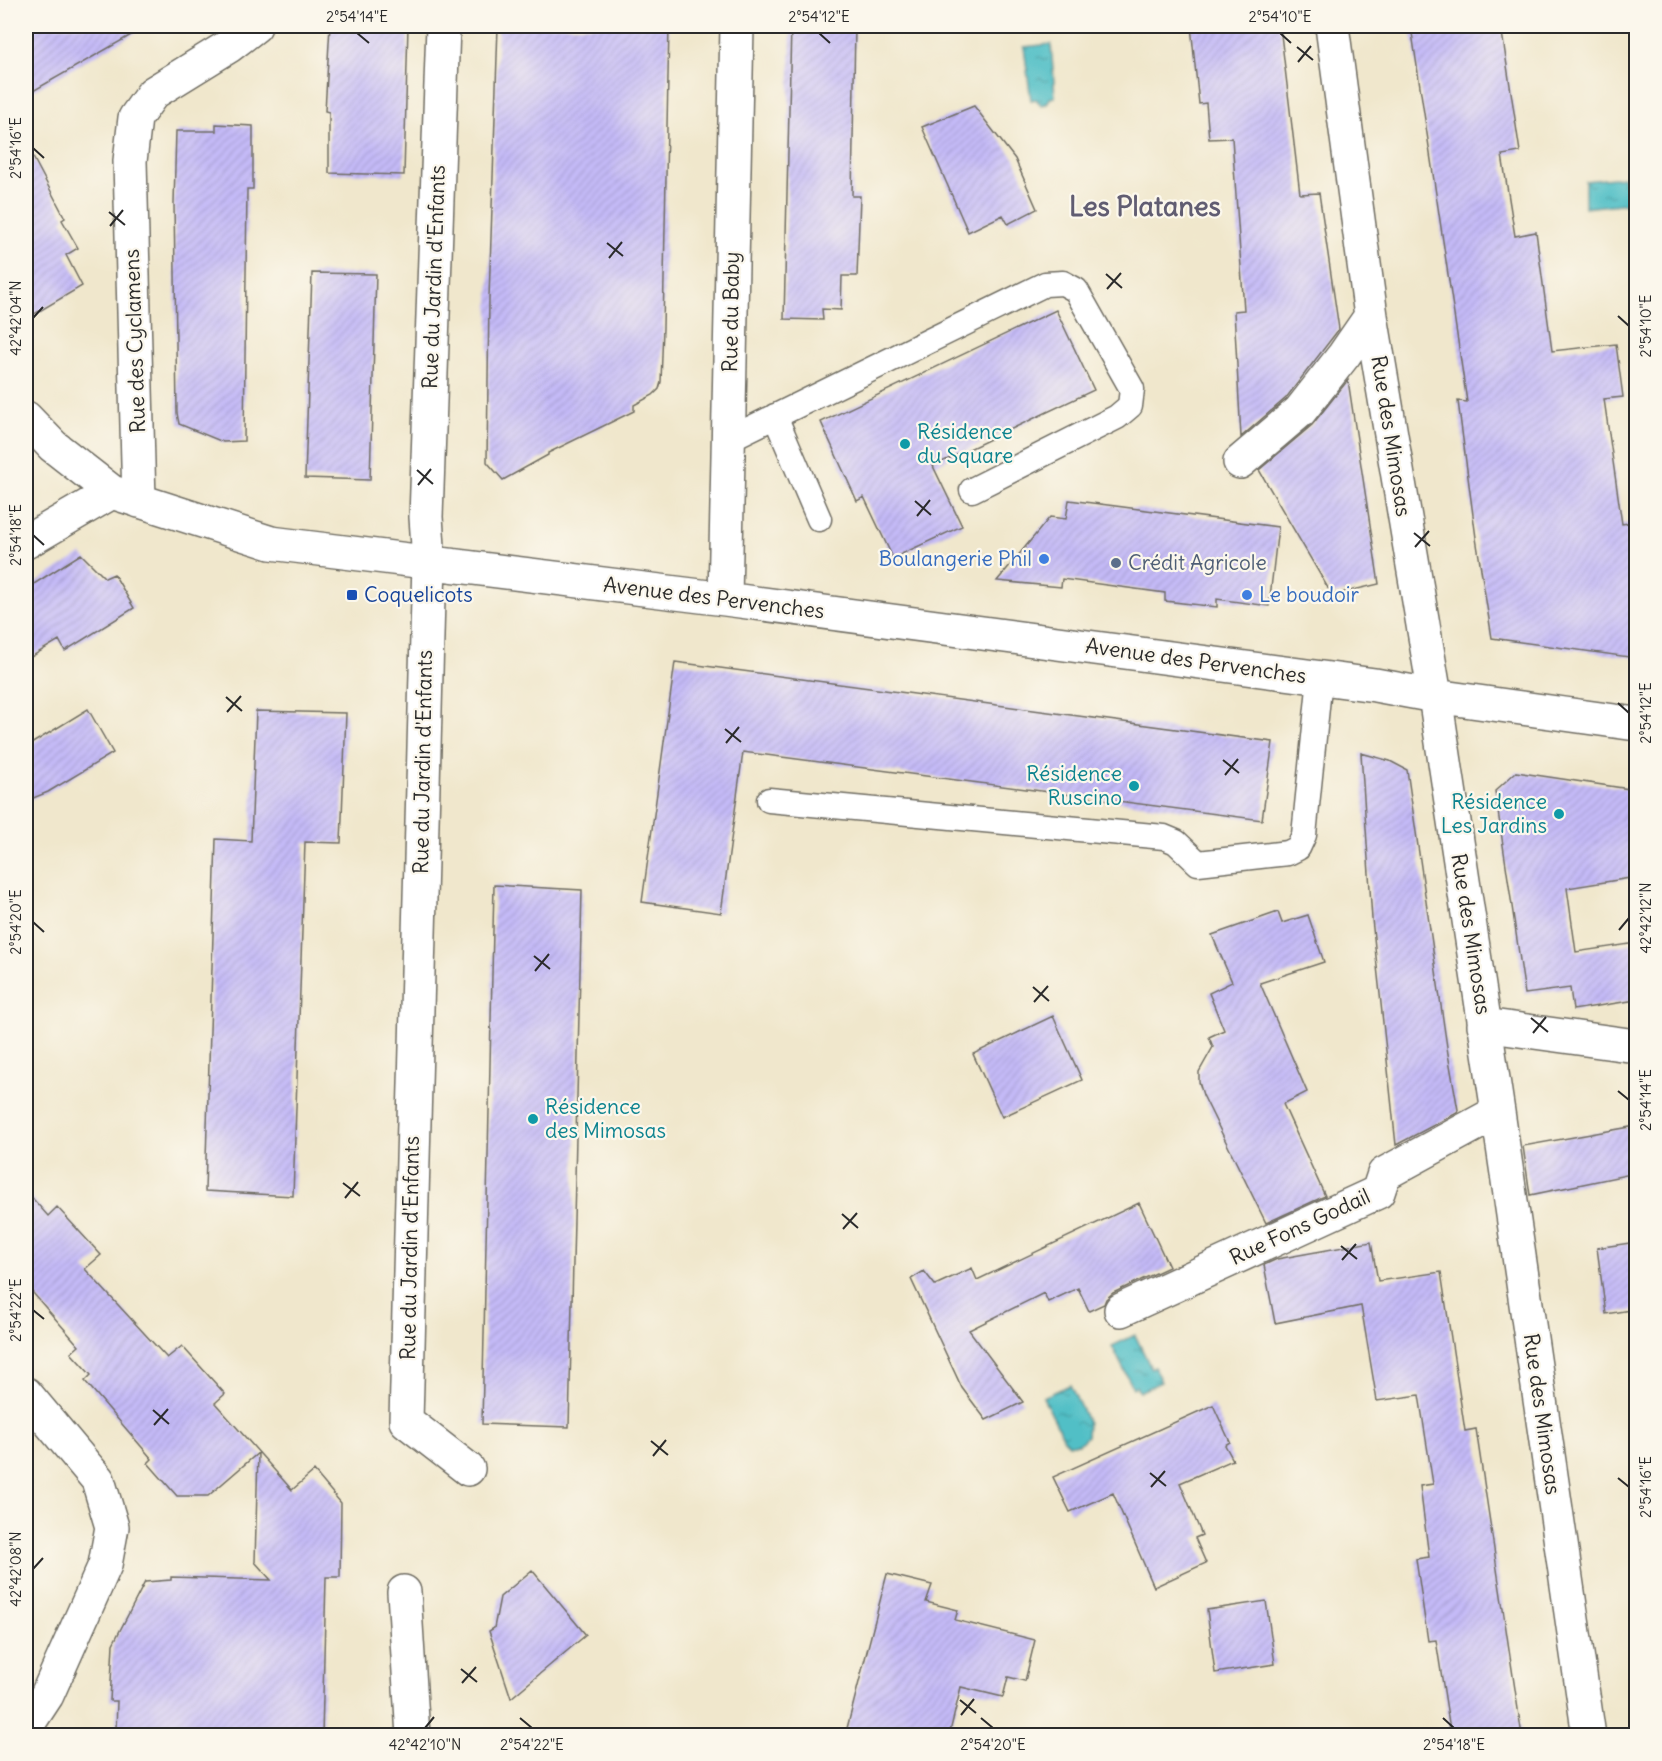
<svg xmlns="http://www.w3.org/2000/svg" width="1662" height="1761" font-family="Delius,sans-serif">
<style>
.water{fill:url(#water-ripples);stroke:#3e7578;stroke-width:1.5}
.building{fill:url(#building-hatch)}
.lines{fill:none;stroke-linecap:round;stroke-linejoin:round}
.service-casing{stroke:#706d63;stroke-width:27}
.minor-casing{stroke:#706d63;stroke-width:36}
.service{stroke:#fff;stroke-width:24}
.minor{stroke:#fff;stroke-width:33}
.ticks{fill:none;stroke:#2b2b2b;stroke-width:2}
.culture-dot{fill:#0f9aa8;stroke:#fbf7ec;stroke-width:2}
.shop-dot{fill:#3f7fe0;stroke:#fbf7ec;stroke-width:2}
.service-dot{fill:#5c6f8a;stroke:#fbf7ec;stroke-width:2}
.transit-dot{fill:#1a4fb4;stroke:#fbf7ec;stroke-width:2}
.labels{text-anchor:middle;stroke-width:4.5;stroke-linejoin:round;paint-order:stroke}
.street-label{font-size:21px;fill:#2b2b2b;stroke:#fbf7ec}
.culture-label{font-size:21px;fill:#0d838f;stroke:#fbf7ec;text-anchor:start}
.shop-label{font-size:21px;fill:#366cbe;stroke:#fbf7ec;text-anchor:end}
.service-label{font-size:21px;fill:#4e5e75;stroke:#fbf7ec;text-anchor:start}
.transit-label{font-size:21px;fill:#164399;stroke:#fbf7ec;text-anchor:start}
.district-label{font-size:27px;font-weight:bold;fill:#615d72;stroke:#fbf7ec}
.neatline{fill:none;stroke:#2b2b2b;stroke-width:2}
.ticks-label{font-size:15px;text-anchor:middle;fill:#2b2b2b}
</style>
<defs>
<pattern id="water-ripples" width="26" height="14" patternUnits="userSpaceOnUse" patternTransform="scale(1.5)"><rect width="26" height="14" fill="#51bfc6"/><path d="M2 4q2-2 4 0t4 0M15 11q2-2 4 0t4 0" fill="none" stroke="#439ba1"/></pattern>
<pattern id="building-hatch" width="6" height="6" patternUnits="userSpaceOnUse" patternTransform="scale(1.5)"><rect width="6" height="6" fill="#c4baf7"/><path d="M-1 1l2-2M0 6l6-6M5 7l2-2" fill="none" stroke="#a9a0d4"/></pattern>
</defs>
<rect width="100%" height="100%" fill="#fbf7ec"/>
<filter id="ink" filterUnits="userSpaceOnUse"><feTurbulence type="fractalNoise" baseFrequency=".0167" numOctaves="2"/><feDisplacementMap in="SourceGraphic" scale="12" xChannelSelector="R" yChannelSelector="G"/><feConvolveMatrix kernelMatrix="1 2 1 2 8 2 1 2 1" color-interpolation-filters="sRGB"/></filter>
<filter id="wash" filterUnits="userSpaceOnUse"><feTurbulence type="fractalNoise" baseFrequency=".008" numOctaves="4" result="noise"/><feDisplacementMap in="SourceGraphic" scale="24" xChannelSelector="R" yChannelSelector="G"/><feGaussianBlur stdDeviation="1.35" result="paint"/><feColorMatrix in="noise" values="0 0 0 0 0 0 0 0 0 0 0 0 0 0 0 0 0 1.4 0 .05"/><feComposite in="paint" operator="in"/></filter>
<g filter="url(#wash)">
<rect width="100%" height="100%" fill="#f0e7cc"/>
<!-- water -->
<path class="water" d="M 1051,44 L 1055,97 L 1050,98 L 1047,104 L 1041,105 L 1036,99 L 1031,100 L 1024,47 Z
M 1624,177 L 1624,181 L 1629,183 C 1633,190 1631,193 1627,199 L 1628,203 L 1585,208 L 1585,181 Z
M 1135,1335 L 1151,1368 L 1154,1367 L 1161,1382 L 1139,1392 L 1136,1386 L 1133,1388 L 1112,1346 Z
M 1070,1385 L 1088,1423 L 1087,1436 L 1079,1444 L 1069,1444 L 1064,1439 L 1043,1397 Z"/>
<g id="blocks">
<!-- building -->
<path class="building" d="M 26,26 L 147,26 L 26,95 Z
M 330,26 L 408,26 L 404,175 L 329,173 L 329,112 L 325,111 Z
M 498,26 L 669,26 L 663,328 L 661,382 L 659,389 L 653,395 L 634,405 L 634,411 L 548,453 L 548,455 L 503,480 L 487,462 L 489,298 Z
M 791,26 L 855,26 L 852,196 L 860,196 L 857,276 L 842,276 L 841,310 L 822,309 L 823,320 L 784,319 Z
M 1191,26 L 1280,26 L 1300,194 L 1319,193 L 1339,329 L 1286,398 L 1241,437 L 1234,311 L 1244,310 L 1232,138 L 1209,139 L 1206,103 L 1199,104 Z
M 1411,26 L 1501,26 L 1520,152 L 1502,155 L 1515,236 L 1536,232 L 1552,351 L 1616,344 L 1623,397 L 1604,399 L 1622,524 L 1636,522 L 1636,658 L 1492,638 L 1476,538 L 1458,401 L 1467,402 Z
M 974,106 L 1015,159 L 1037,209 L 1008,224 L 1003,215 L 968,232 L 922,127 Z
M 216,124 L 253,126 L 253,189 L 247,189 L 244,441 L 223,442 L 179,424 L 177,413 L 174,203 L 176,131 L 216,131 Z
M 26,144 L 65,218 L 62,220 L 78,248 L 66,255 L 82,286 L 26,319 Z
M 312,273 L 376,274 L 370,480 L 305,478 Z
M 1056,310 L 1094,390 L 933,466 L 962,526 L 893,558 L 864,497 L 857,501 L 821,422 Z
M 1348,380 L 1379,584 L 1332,595 L 1259,470 L 1312,425 Z
M 1069,500 L 1278,527 L 1269,606 L 1217,599 L 1217,607 L 1165,601 L 1165,593 L 1062,579 L 1061,587 L 997,581 L 1050,517 L 1066,519 Z
M 81,554 L 105,578 L 114,574 L 134,608 L 65,651 L 59,640 L 26,660 L 26,589 Z
M 675,662 L 1273,742 L 1262,820 L 743,752 L 721,913 L 642,902 Z
M 88,709 L 113,753 L 48,792 L 26,801 L 26,747 Z
M 256,711 L 346,713 L 341,843 L 305,842 L 293,1196 L 205,1191 L 216,839 L 251,841 Z
M 1361,753 L 1390,761 L 1407,770 L 1448,1054 L 1458,1110 L 1457,1113 L 1396,1145 L 1372,919 Z
M 1516,772 L 1636,790 L 1636,877 L 1567,888 L 1576,952 L 1636,943 L 1636,1000 L 1573,1010 L 1570,988 L 1525,994 L 1495,791 Z
M 494,885 L 582,890 L 569,1427 L 482,1424 Z
M 1278,912 L 1282,923 L 1308,915 L 1324,962 L 1260,983 L 1307,1092 L 1283,1104 L 1325,1196 L 1266,1223 L 1203,1095 L 1199,1082 L 1199,1072 L 1213,1047 L 1209,1037 L 1224,1030 L 1209,993 L 1232,982 L 1212,935 Z
M 1053,1016 L 1082,1080 L 1002,1117 L 973,1054 Z
M 1636,1126 L 1636,1173 L 1530,1195 L 1523,1146 Z
M 26,1191 L 48,1216 L 57,1207 L 101,1255 L 85,1269 L 167,1358 L 182,1346 L 225,1394 L 215,1403 L 292,1490 L 314,1471 L 341,1503 L 340,1577 L 326,1577 L 322,1736 L 127,1736 L 128,1731 L 116,1731 L 117,1701 L 110,1701 L 113,1644 L 145,1582 L 171,1580 L 171,1577 L 271,1580 L 255,1562 L 258,1453 L 208,1496 L 177,1496 L 148,1463 L 152,1459 L 85,1381 L 91,1375 L 71,1353 L 79,1346 L 26,1285 Z
M 1139,1203 L 1169,1267 L 1113,1293 L 1106,1299 L 1104,1304 L 1089,1311 L 1078,1288 L 1048,1302 L 1044,1293 L 969,1330 L 1023,1402 L 986,1420 L 962,1388 L 911,1279 L 924,1271 L 935,1285 L 972,1268 L 977,1280 Z
M 1371,1242 L 1378,1281 L 1441,1272 L 1465,1431 L 1476,1429 L 1522,1736 L 1451,1736 L 1436,1640 L 1428,1641 L 1416,1559 L 1429,1557 L 1420,1486 L 1433,1484 L 1419,1395 L 1377,1401 L 1361,1306 L 1275,1323 L 1264,1265 L 1277,1259 Z
M 1636,1242 L 1636,1309 L 1606,1314 L 1597,1248 Z
M 1213,1405 L 1230,1442 L 1225,1445 L 1233,1460 L 1180,1483 L 1202,1535 L 1195,1538 L 1206,1563 L 1154,1587 L 1113,1493 L 1070,1512 L 1053,1477 Z
M 532,1570 L 586,1635 L 511,1698 L 489,1631 L 494,1628 L 500,1597 Z
M 887,1574 L 932,1585 L 926,1602 L 958,1610 L 955,1620 L 1035,1640 L 1025,1681 L 1008,1677 L 1003,1697 L 961,1687 L 949,1736 L 845,1736 Z
M 1266,1601 L 1275,1664 L 1215,1673 L 1207,1610 Z"/>
</g>
</g>
<g filter="url(#ink)">
<use href="#blocks" fill-opacity="0" stroke="#706d63" stroke-width="1.5"/>
<g class="lines">
<defs>
<path id="service" d="M 775,416 L 819,519
M 729,439 L 1045,284 L 1063,283 L 1076,290 L 1132,389 L 1130,406 L 1117,417 L 972,490
M 769,800 L 1164,837 L 1176,842 L 1198,863 L 1288,853 L 1298,848 L 1304,835 L 1320,678"/>
<path id="minor" d="M 443,26 L 426,517 L 429,561 L 406,1421 L 468,1469
M 1332,26 L 1371,316 L 1435,696 L 1498,1112 L 1589,1736
M 26,418 L 53,446 L 112,492 L 271,543 L 725,599 L 1375,685 L 1435,696 L 1636,724
M 1240,462 L 1300,411 L 1344,355 L 1371,316
M 139,501 L 130,161 L 135,118 L 153,93 L 229,46 L 255,26
M 26,542 L 112,492
M 725,599 L 737,26
M 1484,1025 L 1636,1046
M 1121,1310 L 1378,1192 L 1384,1174 L 1498,1112
M 26,1394 L 98,1480 L 112,1527 L 105,1565 L 47,1695 L 26,1727
M 404,1592 L 413,1736"/>
</defs>
<!-- service casing -->
<use href="#service" class="service-casing"/>
<!-- minor casing -->
<use href="#minor" class="minor-casing"/>
<!-- service -->
<use href="#service" class="service"/>
<!-- minor -->
<use href="#minor" class="minor"/>
</g>
</g>
<!-- ticks -->
<path class="ticks" d="M 357,33 L 369,43M 819,33 L 830,43M 1280,33 L 1291,43M 1297,47 L 1313,60M 1298,62 L 1311,46M 33,148 L 44,158M 109,212 L 125,225M 110,226 L 123,210M 607,243 L 623,256M 609,258 L 622,242M 1106,274 L 1122,288M 1107,289 L 1121,273M 1618,316 L 1629,326M 33,318 L 43,307M 417,470 L 433,484M 418,485 L 431,469M 915,501 L 931,515M 917,516 L 930,500M 1414,533 L 1430,546M 33,535 L 44,545M 1415,547 L 1429,531M 226,697 L 242,711M 1618,703 L 1629,713M 227,712 L 241,696M 725,729 L 741,742M 726,743 L 739,727M 1223,760 L 1239,773M 1225,775 L 1238,759M 33,922 L 44,932M 1619,930 L 1629,918M 534,956 L 550,969M 535,971 L 549,954M 1033,987 L 1049,1001M 1034,1002 L 1048,986M 1531,1018 L 1548,1032M 1533,1033 L 1546,1017M 1618,1091 L 1629,1100M 343,1183 L 360,1196M 345,1198 L 358,1182M 842,1214 L 858,1228M 843,1229 L 857,1213M 1341,1246 L 1357,1259M 1342,1260 L 1356,1244M 33,1310 L 44,1319M 153,1410 L 169,1424M 154,1425 L 168,1409M 651,1441 L 668,1455M 653,1456 L 666,1440M 1150,1473 L 1166,1486M 1618,1478 L 1629,1487M 1151,1487 L 1165,1471M 33,1569 L 43,1558M 461,1669 L 477,1682M 462,1683 L 476,1667M 960,1700 L 976,1713M 961,1715 L 974,1699M 520,1718 L 532,1728M 981,1718 L 993,1728M 1443,1718 L 1454,1728M 425,1728 L 434,1717"/>
<!-- markers -->
<g class="culture-dot">
<circle cx="905" cy="444" r="6"/>
<circle cx="1134" cy="786" r="6"/>
<circle cx="1559" cy="814" r="6"/>
<circle cx="533" cy="1119" r="6"/>
</g>
<g class="shop-dot">
<circle cx="1044" cy="559" r="6"/>
<circle cx="1247" cy="595" r="6"/>
</g>
<circle class="service-dot" cx="1116" cy="563" r="6"/>
<rect class="transit-dot" x="346" y="589" width="12" height="12" rx="3"/>
<g class="labels">
<!-- street labels -->
<g class="street-label">
<text transform="translate(434 277) rotate(-88)" y="7">Rue du Jardin d'Enfants</text>
<text transform="translate(731 312) rotate(-89)" y="7">Rue du Baby</text>
<text transform="translate(135 341) rotate(-92)" y="7">Rue des Cyclamens</text>
<text transform="translate(1391 436) rotate(81)" y="7">Rue des Mimosas</text>
<text transform="translate(714 598) rotate(7)" y="7">Avenue des Pervenches</text>
<text transform="translate(1196 661) rotate(8)" y="7">Avenue des Pervenches</text>
<text transform="translate(423 762) rotate(-89)" y="7">Rue du Jardin d'Enfants</text>
<text transform="translate(1471 934) rotate(81)" y="7">Rue des Mimosas</text>
<text transform="translate(1300 1227) rotate(-25)" y="7">Rue Fons Godail</text>
<text transform="translate(410 1248) rotate(-89)" y="7">Rue du Jardin d'Enfants</text>
<text transform="translate(1542 1414) rotate(82)" y="7">Rue des Mimosas</text>
</g>
<!-- culture labels -->
<g class="culture-label">
<text x="917" y="439">Résidence<tspan x="917" dy="24">du Square</tspan></text>
<text x="1122" y="781" text-anchor="end">Résidence<tspan x="1122" dy="24">Ruscino</tspan></text>
<text x="1547" y="809" text-anchor="end">Résidence<tspan x="1547" dy="24">Les Jardins</tspan></text>
<text x="545" y="1114">Résidence<tspan x="545" dy="24">des Mimosas</tspan></text>
</g>
<!-- shop labels -->
<g class="shop-label">
<text x="1032" y="566">Boulangerie Phil</text>
<text x="1259" y="602" text-anchor="start">Le boudoir</text>
</g>
<!-- service labels -->
<g class="service-label">
<text x="1128" y="570">Crédit Agricole</text>
</g>
<!-- transit labels -->
<g class="transit-label">
<text x="364" y="602">Coquelicots</text>
</g>
<!-- district labels -->
<g class="district-label">
<text x="1145" y="216">Les Platanes</text>
</g>
</g>
<!-- margin -->
<rect width="1662" height="1761" fill="none" stroke="#fbf7ec" stroke-width="66"/>
<rect x="33" y="33" width="1596" height="1695" class="neatline"/>
<g class="ticks-label">
<text x="357" y="22">2°54'14"E</text>
<text x="819" y="22">2°54'12"E</text>
<text x="1280" y="22">2°54'10"E</text>
<text transform="translate(16 148) rotate(-90)" y="5">2°54'16"E</text>
<text transform="translate(16 318) rotate(-90)" y="5">42°42'04"N</text>
<text transform="translate(1646 326) rotate(-90)" y="5">2°54'10"E</text>
<text transform="translate(16 535) rotate(-90)" y="5">2°54'18"E</text>
<text transform="translate(1646 713) rotate(-90)" y="5">2°54'12"E</text>
<text transform="translate(1646 918) rotate(-90)" y="5">42°42'12"N</text>
<text transform="translate(16 922) rotate(-90)" y="5">2°54'20"E</text>
<text transform="translate(1646 1100) rotate(-90)" y="5">2°54'14"E</text>
<text transform="translate(16 1310) rotate(-90)" y="5">2°54'22"E</text>
<text transform="translate(1646 1487) rotate(-90)" y="5">2°54'16"E</text>
<text transform="translate(16 1569) rotate(-90)" y="5">42°42'08"N</text>
<text x="425" y="1750">42°42'10"N</text>
<text x="532" y="1750">2°54'22"E</text>
<text x="993" y="1750">2°54'20"E</text>
<text x="1454" y="1750">2°54'18"E</text>
</g>
</svg>
